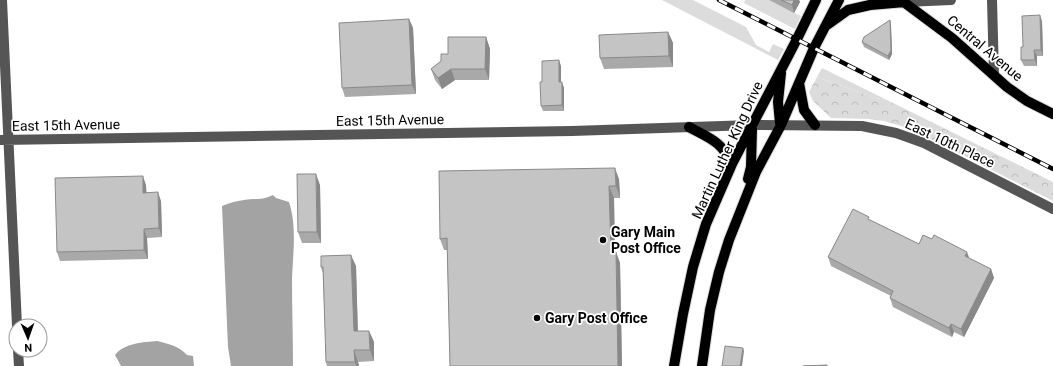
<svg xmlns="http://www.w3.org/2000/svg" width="1053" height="366" font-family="Roboto,sans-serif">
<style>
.grass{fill:#dcdcdc}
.forest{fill:url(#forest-crowns)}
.water{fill:#a3a3a3}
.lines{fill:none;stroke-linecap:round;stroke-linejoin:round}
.major-casing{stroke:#dbdbdb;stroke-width:12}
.minor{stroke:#555;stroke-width:10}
.major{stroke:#000;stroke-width:10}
.rail-casing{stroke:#000;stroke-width:4.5}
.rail{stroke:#fff;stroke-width:3;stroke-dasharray:9;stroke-linecap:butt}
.wall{fill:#a9a9a9}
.shaded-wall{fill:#898989}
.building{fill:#c4c4c4;stroke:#898989}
.poi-dot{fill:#000;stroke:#fff;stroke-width:1.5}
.labels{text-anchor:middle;stroke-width:3.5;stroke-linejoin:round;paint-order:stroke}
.street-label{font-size:14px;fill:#000;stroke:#fff}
.poi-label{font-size:14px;font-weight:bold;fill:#000;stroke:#fff;text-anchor:start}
</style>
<defs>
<pattern id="forest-crowns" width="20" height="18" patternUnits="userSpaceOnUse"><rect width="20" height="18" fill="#dcdcdc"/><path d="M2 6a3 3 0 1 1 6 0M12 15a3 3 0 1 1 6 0" fill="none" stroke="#bbb"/></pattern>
</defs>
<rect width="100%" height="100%" fill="#fff"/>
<!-- grass -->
<path class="grass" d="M 662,0 L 693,0 L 746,27 L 756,45 L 769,52 L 773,44 L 784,49 L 778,60 Z
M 745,0 L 769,0 L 801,16 L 795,29 L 744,3 Z
M 822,68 L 887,100 L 875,98 L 817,77 Z"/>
<!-- forest -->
<path class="forest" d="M 817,77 L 875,98 L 887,100 L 1053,182 L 1053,201 L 911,129 L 884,121 L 868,119 L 831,118 L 813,101 L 809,92 Z"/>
<!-- water -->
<path class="water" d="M 273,195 L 276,198 L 289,202 C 297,226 293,254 292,279 C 292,308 293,337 293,366 L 231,366 L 228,347 L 222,206 C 229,203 236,201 244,200 C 256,198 261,201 273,195 Z
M 157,341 C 169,344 179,346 187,355 L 193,356 L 194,366 L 121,366 L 115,355 C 124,343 144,342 157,341 Z"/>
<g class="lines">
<defs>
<path id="major" d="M 901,0 L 952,38 L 1007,87 L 1027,101 L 1053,114
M 827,25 L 848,10 L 870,5 L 905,2
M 799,83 L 804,110 L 815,125
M 780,123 L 778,102 L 781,73
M 689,127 C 711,139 721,141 732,164
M 748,179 L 751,167 L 752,129
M 674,366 L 683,314 L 693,267 L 706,224 L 732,164 L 797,39 L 816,0
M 702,366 L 710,310 L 719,272 L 729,240 L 756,172 L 781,125 L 814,48 L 839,0"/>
</defs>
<!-- major casing -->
<use href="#major" class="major-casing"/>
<!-- minor -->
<path class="minor" d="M 2,0 L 17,326
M 992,0 L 994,75
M 905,2 L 951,0
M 0,140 L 572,131 L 752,125 L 862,126 L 896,133 L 924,143 L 1053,209
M 18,350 L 19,366"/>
<!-- major -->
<use href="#major" class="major"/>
<defs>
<path id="rail" d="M 719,0 L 1053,169"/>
</defs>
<!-- rail casing -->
<use href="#rail" class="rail-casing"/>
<!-- rail -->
<use href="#rail" class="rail"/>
</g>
<!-- wall -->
<path class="wall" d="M 769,0 L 799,0 L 800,2 L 794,13 Z
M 409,19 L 413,28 L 416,94 L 345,97 L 342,88 Z
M 890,20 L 891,25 L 892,54 L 889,60 L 864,47 L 862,42 Z
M 1042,21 L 1043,56 L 1037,56 L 1037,66 L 1024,66 L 1021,60 Z
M 668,32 L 673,43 L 673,67 L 604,69 L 600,58 Z
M 486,37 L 490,49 L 489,80 L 455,80 L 442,89 L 435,80 L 431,69 L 441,61 L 448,54 Z
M 561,66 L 561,82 L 564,88 L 564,111 L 543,111 L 541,106 L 542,82 Z
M 619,179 L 620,198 L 614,198 L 615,252 L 616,252 L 620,263 L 622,366 L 450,366 L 447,250 L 444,250 L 440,239 Z
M 146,185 L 146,193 L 161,201 L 162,237 L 147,238 L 148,259 L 60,261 L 57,252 Z
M 320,185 L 321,243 L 302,243 L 298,232 Z
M 870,220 L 919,244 L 970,259 L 991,269 L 994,278 L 964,337 L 954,332 L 952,337 L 893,307 L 890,298 L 891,296 L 831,266 L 828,257 Z
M 356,266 L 358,331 L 369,331 L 374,342 L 374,361 L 358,362 L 359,366 L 327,366 L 326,362 L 323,273 L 321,267 Z"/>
<!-- shaded-wall -->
<path class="shaded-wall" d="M 794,0 L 799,0 L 800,2 L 794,13 L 792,5 Z
M 1040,15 L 1042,21 L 1043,56 L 1041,50 Z
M 409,19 L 413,28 L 416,94 L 412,85 Z
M 890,20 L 891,25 L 892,54 L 889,60 L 888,56 Z
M 668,32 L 673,43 L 673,67 L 669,56 Z
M 486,37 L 490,49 L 489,80 L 485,69 Z
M 1034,50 L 1037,56 L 1037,66 L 1035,60 Z
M 559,60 L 561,66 L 561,88 L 559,82 Z
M 451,69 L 455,80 L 442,89 L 438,78 Z
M 562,82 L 564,88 L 564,111 L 562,105 Z
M 615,168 L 619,179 L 620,198 L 616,186 Z
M 316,174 L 320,185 L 321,243 L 317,232 Z
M 143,176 L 146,185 L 147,201 L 143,193 Z
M 609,186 L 614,198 L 615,264 L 611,252 Z
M 158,192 L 161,201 L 162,237 L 159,228 Z
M 144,229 L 147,238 L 148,259 L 144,250 Z
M 616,252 L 620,263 L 622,366 L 618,366 Z
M 967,252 L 970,260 L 965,256 Z
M 351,255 L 356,266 L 358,342 L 354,331 Z
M 991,269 L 994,278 L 964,337 L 961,329 Z
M 951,324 L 954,332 L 952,337 L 949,328 Z
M 369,331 L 374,342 L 374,361 L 370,350 Z
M 743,348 L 744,351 L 742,366 L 740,366 Z
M 354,350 L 358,362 L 359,366 L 356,366 L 355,362 Z"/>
<!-- building -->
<path class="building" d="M 781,0 L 794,0 L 792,5 Z
M 1040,15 L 1041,50 L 1034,50 L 1035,60 L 1021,60 L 1021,47 L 1023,47 L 1022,16 Z
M 409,19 L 412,85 L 342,88 L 339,23 Z
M 890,20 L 891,50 L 888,56 L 862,42 L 864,37 Z
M 668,32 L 669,56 L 600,58 L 599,35 Z
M 448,37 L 486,37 L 485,69 L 451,69 L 438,78 L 431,69 L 441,61 L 441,54 L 448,54 Z
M 559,60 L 559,82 L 562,82 L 562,105 L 541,106 L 540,82 L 542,82 L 542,61 Z
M 615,168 L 616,186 L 609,186 L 611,252 L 616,252 L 618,366 L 450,366 L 447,238 L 440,239 L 439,171 Z
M 297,174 L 316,174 L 317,232 L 298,232 Z
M 143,176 L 143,193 L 158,192 L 159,228 L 144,229 L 144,250 L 57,252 L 55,178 Z
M 853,209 L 869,217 L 868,219 L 919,244 L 923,235 L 932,239 L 934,235 L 967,252 L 965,256 L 991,269 L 961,329 L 951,324 L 949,328 L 890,298 L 893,291 L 828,257 Z
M 351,255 L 354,331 L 369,331 L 370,350 L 354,350 L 355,362 L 326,362 L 323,267 L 321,267 L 321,256 Z
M 725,346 L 743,348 L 740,366 L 722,366 Z
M 827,365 L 827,366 L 803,366 Z"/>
<!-- markers -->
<g class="poi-dot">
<circle cx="603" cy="240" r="4"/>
<circle cx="537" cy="318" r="4"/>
</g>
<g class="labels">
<!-- street labels -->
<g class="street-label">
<text transform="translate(985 48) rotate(40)" y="5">Central Avenue</text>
<text transform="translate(390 120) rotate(-1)" y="5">East 15th Avenue</text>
<text transform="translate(66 125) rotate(-1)" y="5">East 15th Avenue</text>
<text transform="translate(950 143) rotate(25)" y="5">East 10th Place</text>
<text transform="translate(727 150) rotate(-65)" y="5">Martin Luther King Drive</text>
</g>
<!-- poi labels -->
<g class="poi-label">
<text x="611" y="237">Gary Main<tspan x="611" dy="16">Post Office</tspan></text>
<text x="545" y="323">Gary Post Office</text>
</g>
</g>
<!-- north arrow -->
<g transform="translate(28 338) rotate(178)"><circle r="19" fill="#ffffff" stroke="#999999"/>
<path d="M0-3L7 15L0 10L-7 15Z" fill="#000000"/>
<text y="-6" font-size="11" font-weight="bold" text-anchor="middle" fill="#000000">N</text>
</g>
</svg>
